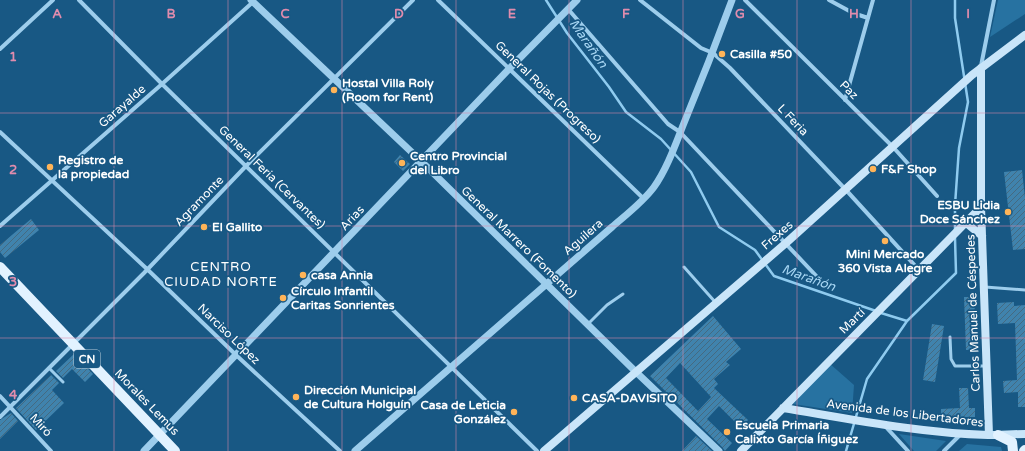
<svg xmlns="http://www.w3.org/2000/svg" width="1025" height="451" font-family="'Varela Round',sans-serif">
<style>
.park{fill:#2772a1}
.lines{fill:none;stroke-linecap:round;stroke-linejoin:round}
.stream{stroke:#8fcbef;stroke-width:2.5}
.building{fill:url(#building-hatch);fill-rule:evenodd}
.service{stroke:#9dcdec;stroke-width:3}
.minor{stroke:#9dcdec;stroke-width:4}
.tertiary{stroke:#9dcdec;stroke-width:7}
.secondary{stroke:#c9e5f9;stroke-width:8}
.primary{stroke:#e2f2ff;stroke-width:10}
.grid{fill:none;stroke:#e08cad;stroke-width:1;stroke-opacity:0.55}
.poi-dot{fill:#ffb458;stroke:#185884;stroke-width:1.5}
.labels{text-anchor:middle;stroke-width:3.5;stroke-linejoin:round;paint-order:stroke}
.shield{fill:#185884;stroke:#bacdda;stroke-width:1}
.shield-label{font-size:11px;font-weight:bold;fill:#fff}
.poi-label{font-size:12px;font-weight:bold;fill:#fff;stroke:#185884;text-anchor:start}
.street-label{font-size:12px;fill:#fff;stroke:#185884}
.water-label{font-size:13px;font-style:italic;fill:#a8d7f4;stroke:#185884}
.neighbourhood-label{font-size:13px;letter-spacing:1px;fill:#fff;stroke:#185884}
.grid-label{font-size:13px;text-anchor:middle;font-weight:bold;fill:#e08cad;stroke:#185884;stroke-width:3.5;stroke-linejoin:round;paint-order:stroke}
</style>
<defs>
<pattern id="building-hatch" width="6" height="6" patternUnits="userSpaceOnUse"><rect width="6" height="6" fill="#4083ad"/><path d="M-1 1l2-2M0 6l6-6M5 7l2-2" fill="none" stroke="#456a81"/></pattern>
</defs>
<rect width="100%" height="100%" fill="#185884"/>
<!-- park -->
<path class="park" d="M 998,0 L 1025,0 L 1025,14 L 990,37 Z
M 829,363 L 854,385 L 852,413 L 793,404 Z
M 899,434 L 946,441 L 936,451 L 914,451 Z
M 967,444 L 1001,447 L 1002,451 L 959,451 Z"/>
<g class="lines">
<!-- stream -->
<path class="stream" d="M 546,0 L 567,33 L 609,87 L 626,112 L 661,139 L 691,172 L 719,227 L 755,250 L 774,276 L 876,311
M 955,231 L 955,205 L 959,148 L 968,102 L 955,18 L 955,0
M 881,313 L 907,321
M 846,451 L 867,379 L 907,321 L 956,273 L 955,238"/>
</g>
<!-- building -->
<path class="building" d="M 400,155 L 410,164 L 403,171 L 394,162 Z
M 1022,170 L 1025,198 L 1025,249 L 1013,250 L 1004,172 Z
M 31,219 L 39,230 L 5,258 L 0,252 L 0,245 Z
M 964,297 L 974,297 L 977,350 L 966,350 Z
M 1014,302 L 1014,306 L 1025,305 L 1025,407 L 1018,407 L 1018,392 L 1004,393 L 1003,381 L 1017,380 L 1015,323 L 998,324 L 997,303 Z
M 713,316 L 741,349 L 726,362 L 730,365 L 714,379 L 718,384 L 714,388 L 748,420 L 741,428 L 719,406 L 707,419 L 732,443 L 725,451 L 722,447 L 650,376 ZM 680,363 L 711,397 L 698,411 L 666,378 Z
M 932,324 L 944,326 L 935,382 L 923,380 Z
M 74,354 L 93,374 L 85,382 L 72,369 L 63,378 L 56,371 Z
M 51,375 L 59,383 L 52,390 L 64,403 L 36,430 L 16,408 Z
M 959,388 L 968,388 L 969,408 L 975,408 L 975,417 L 941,417 L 941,409 L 960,408 Z
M 11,413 L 18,421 L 0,439 L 0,420 Z
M 696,436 L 712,451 L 682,451 Z"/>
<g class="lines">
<!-- service -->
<path class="service" d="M 684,267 L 716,303
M 985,287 L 1025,290
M 588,324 L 607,305 L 623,294
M 950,337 L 951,359 L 955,366 L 985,366
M 49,368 L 63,382"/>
<!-- minor -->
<path class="minor" d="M 79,0 L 162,84 L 537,451
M 438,0 L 644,199
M 640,0 L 701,48 L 713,53 L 730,68 L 846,190 L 919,270
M 745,0 L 893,147 L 937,196
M 829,0 L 853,13 L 868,18
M 568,9 L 668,124 L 680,132 L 822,282
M 0,49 L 53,0
M 981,66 L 994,0
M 845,100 L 873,0
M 0,132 L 147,269 L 236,355 L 340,451
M 0,226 L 162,84 L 253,2
M 0,396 L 51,451
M 0,417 L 144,273 L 246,166 L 413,0
M 885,426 L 908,451
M 944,451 L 961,434"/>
<!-- tertiary -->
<path class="tertiary" d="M 251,0 L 421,161 L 636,372 L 719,451
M 144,451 L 509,69 L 577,0
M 355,451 L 612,227 C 627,214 643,202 654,187 C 667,169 676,143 684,123 C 701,82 717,41 732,0"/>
<!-- secondary -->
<path class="secondary" d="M 981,68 L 981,207 L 989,435
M 965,222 L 982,236
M 783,408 C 850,419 920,433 988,435 C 1001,435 1013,434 1025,434
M 544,451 L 786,243 L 972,75 L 1025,35
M 741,451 L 981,207"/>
<!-- primary -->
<path class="primary" d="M 0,267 L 175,451
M 998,435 L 1012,442 L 1013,451
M 1024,451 L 1025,450"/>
</g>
<!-- grid -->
<path class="grid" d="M 114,0 L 114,451M 228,0 L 228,451M 342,0 L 342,451M 456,0 L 456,451M 569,0 L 569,451M 683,0 L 683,451M 797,0 L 797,451M 911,0 L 911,451M 0,113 L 1025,113M 0,226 L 1025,226M 0,338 L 1025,338"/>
<!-- markers -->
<g class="poi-dot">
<circle cx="722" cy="54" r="4"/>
<circle cx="334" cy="90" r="4"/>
<circle cx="402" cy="163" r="4"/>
<circle cx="50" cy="167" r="4"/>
<circle cx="873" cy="169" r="4"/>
<circle cx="1008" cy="212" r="4"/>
<circle cx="204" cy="227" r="4"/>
<circle cx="885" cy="241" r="4"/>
<circle cx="303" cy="275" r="4"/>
<circle cx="283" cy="298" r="4"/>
<circle cx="296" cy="397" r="4"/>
<circle cx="574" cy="398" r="4"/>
<circle cx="514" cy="412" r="4"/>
<circle cx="727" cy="432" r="4"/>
</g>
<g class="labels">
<!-- shield labels -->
<rect class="shield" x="74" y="350" width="26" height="18" rx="3"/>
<g class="shield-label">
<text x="87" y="363">CN</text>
</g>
<!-- poi labels -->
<g class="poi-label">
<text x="730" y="58">Casilla #50</text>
<text x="342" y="87">Hostal Villa Roly<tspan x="342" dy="14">(Room for Rent)</tspan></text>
<text x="410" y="160">Centro Provincial<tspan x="410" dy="14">del Libro</tspan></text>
<text x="58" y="164">Registro de<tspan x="58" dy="14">la propiedad</tspan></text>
<text x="881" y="173">F&amp;F Shop</text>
<text x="1000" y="209" text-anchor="end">ESBU Lidia<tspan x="1000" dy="14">Doce Sánchez</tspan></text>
<text x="212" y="231">El Gallito</text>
<text x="885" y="258" text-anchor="middle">Mini Mercado<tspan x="885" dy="14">360 Vista Alegre</tspan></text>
<text x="311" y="279">casa Annia</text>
<text x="291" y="295">Círculo Infantil<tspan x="291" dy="14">Caritas Sonrientes</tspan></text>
<text x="304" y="394">Dirección Municipal<tspan x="304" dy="14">de Cultura Holguín</tspan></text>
<text x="582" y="402">CASA-DAVISITO</text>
<text x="506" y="409" text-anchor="end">Casa de Leticia<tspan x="506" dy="14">González</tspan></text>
<text x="735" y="429">Escuela Primaria<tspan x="735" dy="14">Calixto García Íñiguez</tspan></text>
</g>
<!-- street labels -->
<g class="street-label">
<text transform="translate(849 90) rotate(45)" y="4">Paz</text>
<text transform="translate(548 92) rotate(44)" y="4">General Rojas (Progreso)</text>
<text transform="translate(122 106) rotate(-41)" y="4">Garayalde</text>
<text transform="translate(793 120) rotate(46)" y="4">L Feria</text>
<text transform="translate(272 177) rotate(44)" y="4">General Feria (Cervantes)</text>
<text transform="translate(199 201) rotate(-46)" y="4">Agramonte</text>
<text transform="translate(352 218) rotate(-47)" y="4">Arias</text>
<text transform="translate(777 235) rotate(-41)" y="4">Frexes</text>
<text transform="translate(583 237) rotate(-41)" y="4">Aguilera</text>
<text transform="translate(519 242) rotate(44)" y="4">General Marrero (Fomento)</text>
<text transform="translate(973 313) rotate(-92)" y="4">Carlos Manuel de Céspedes</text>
<text transform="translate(852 321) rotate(-45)" y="4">Martí</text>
<text transform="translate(229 334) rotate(44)" y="4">Narciso López</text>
<text transform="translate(147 402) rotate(46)" y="4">Morales Lemus</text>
<text transform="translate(905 413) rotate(7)" y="4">Avenida de los Libertadores</text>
<text transform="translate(41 425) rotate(47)" y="4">Miró</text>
</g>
<!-- water labels -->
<g class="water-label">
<text transform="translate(589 43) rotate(55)" y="5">Marañón</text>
<text transform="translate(809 277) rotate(20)" y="5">Marañón</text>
</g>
<!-- neighbourhood labels -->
<g class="neighbourhood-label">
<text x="221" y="271">CENTRO<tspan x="221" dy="15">CIUDAD NORTE</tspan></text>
</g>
</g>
<g class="grid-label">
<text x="57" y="18">A</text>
<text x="171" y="18">B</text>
<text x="285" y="18">C</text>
<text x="399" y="18">D</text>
<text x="512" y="18">E</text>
<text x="626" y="18">F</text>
<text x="740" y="18">G</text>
<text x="854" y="18">H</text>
<text x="968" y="18">I</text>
<text x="13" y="61">1</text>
<text x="13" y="174">2</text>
<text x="13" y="286">3</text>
<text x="13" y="399">4</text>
</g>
</svg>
